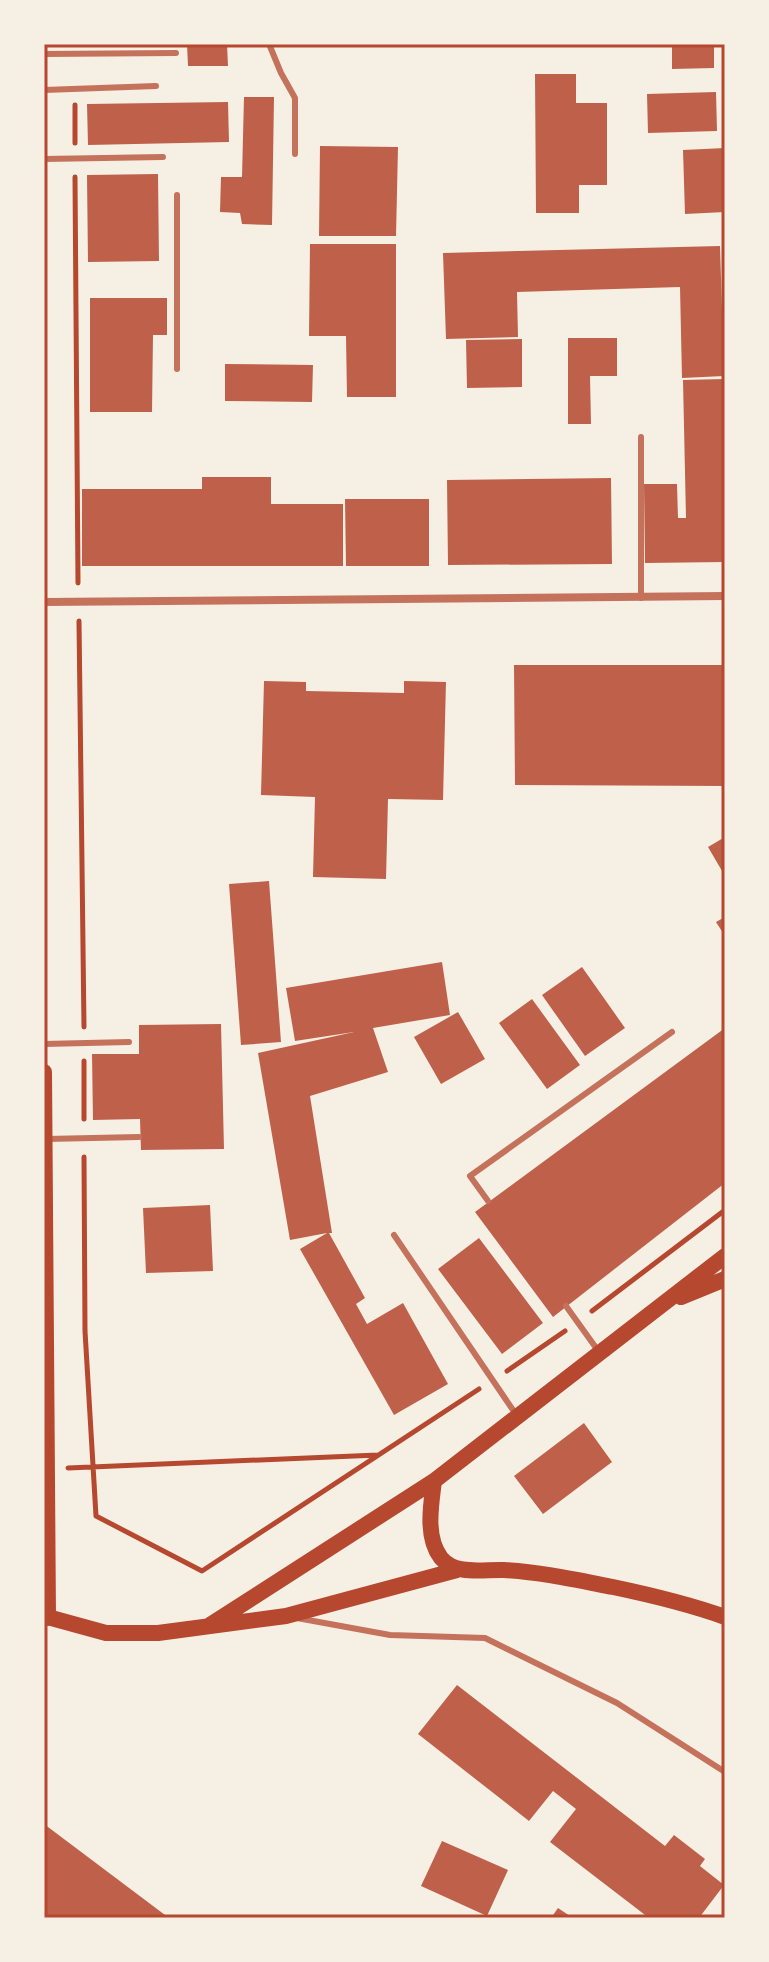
<svg xmlns="http://www.w3.org/2000/svg" width="769" height="1962" font-family="'PT Sans Narrow',sans-serif">
<style>
.building{fill:#bf614a}
.lines{fill:none;stroke-linecap:round;stroke-linejoin:round}
.path{stroke:#b5482f;stroke-width:5}
.service{stroke:#c5725c;stroke-width:6}
.minor{stroke:#c5725c;stroke-width:8}
.secondary{stroke:#b5482f;stroke-width:16}
.neatline{fill:none;stroke:#b5482f;stroke-width:3}
</style>
<rect width="100%" height="100%" fill="#f6efe4"/>
<!-- building -->
<path class="building" d="M 82,44 L 113,44 L 113,47 L 82,47 Z
M 187,44 L 227,44 L 228,66 L 188,66 Z
M 672,44 L 714,44 L 714,68 L 672,69 Z
M 535,74 L 576,74 L 576,103 L 607,103 L 607,185 L 579,185 L 579,213 L 536,213 Z
M 716,92 L 717,131 L 648,133 L 647,94 Z
M 244,97 L 274,97 L 272,225 L 242,224 L 240,213 L 220,212 L 221,177 L 242,177 Z
M 228,102 L 229,142 L 88,145 L 87,104 Z
M 320,146 L 398,147 L 396,236 L 319,236 Z
M 725,148 L 725,212 L 685,214 L 683,150 Z
M 158,174 L 159,261 L 88,262 L 87,175 Z
M 310,244 L 396,244 L 396,397 L 347,397 L 346,336 L 309,336 Z
M 720,246 L 724,376 L 682,378 L 680,287 L 517,292 L 518,337 L 446,339 L 443,253 Z
M 90,298 L 167,298 L 167,335 L 153,335 L 152,412 L 90,412 Z
M 568,338 L 617,338 L 617,376 L 590,376 L 591,424 L 568,424 Z
M 522,339 L 522,387 L 467,388 L 466,340 Z
M 225,364 L 313,365 L 312,402 L 225,401 Z
M 724,379 L 725,562 L 645,563 L 644,484 L 677,484 L 678,518 L 686,518 L 683,380 Z
M 202,477 L 271,477 L 271,504 L 343,504 L 343,566 L 82,566 L 82,489 L 202,489 Z
M 611,478 L 612,564 L 448,565 L 447,480 Z
M 345,499 L 429,499 L 429,566 L 346,566 Z
M 514,665 L 725,665 L 725,786 L 515,785 Z
M 264,681 L 306,682 L 306,691 L 404,693 L 404,681 L 446,682 L 443,800 L 388,799 L 386,879 L 313,877 L 315,797 L 261,795 Z
M 725,837 L 725,876 L 708,847 Z
M 269,881 L 281,1042 L 241,1045 L 229,884 Z
M 725,917 L 725,936 L 716,922 Z
M 442,962 L 450,1015 L 373,1028 L 388,1072 L 310,1096 L 332,1233 L 329,1233 L 365,1298 L 356,1304 L 367,1324 L 403,1303 L 448,1384 L 394,1415 L 300,1249 L 327,1233 L 290,1240 L 258,1053 L 354,1032 L 295,1041 L 286,988 Z
M 582,967 L 625,1028 L 585,1056 L 542,995 Z
M 532,999 L 580,1065 L 547,1089 L 499,1023 Z
M 458,1012 L 485,1059 L 441,1084 L 414,1037 Z
M 221,1024 L 224,1149 L 141,1150 L 140,1119 L 93,1120 L 92,1054 L 139,1054 L 139,1025 Z
M 725,1028 L 725,1183 L 553,1317 L 475,1212 Z
M 210,1205 L 213,1271 L 146,1273 L 143,1208 Z
M 479,1238 L 543,1323 L 502,1354 L 438,1269 Z
M 584,1423 L 612,1462 L 543,1514 L 514,1476 Z
M 457,1685 L 665,1846 L 674,1835 L 705,1859 L 700,1866 L 724,1885 L 699,1918 L 649,1918 L 550,1842 L 576,1809 L 553,1791 L 529,1821 L 418,1734 Z
M 44,1824 L 169,1918 L 44,1918 Z
M 442,1841 L 508,1870 L 487,1916 L 421,1886 Z
M 558,1908 L 573,1918 L 551,1918 Z"/>
<g class="lines">
<!-- path -->
<path class="path" d="M 75,105 L 75,143
M 75,177 L 78,583
M 79,621 L 84,1027
M 84,1119 L 84,1061
M 84,1157 L 85,1331 L 96,1516 L 202,1571 L 479,1389
M 592,1311 L 725,1210
M 507,1371 L 565,1331
M 68,1468 L 378,1455"/>
<!-- service -->
<path class="service" d="M 269,44 L 281,73 L 295,98 L 295,154
M 44,54 L 176,53
M 44,90 L 156,86
M 44,159 L 163,157
M 177,195 L 177,369
M 641,598 L 641,437
M 44,1044 L 129,1042
M 46,1139 L 139,1137
M 488,1201 L 470,1176 L 672,1032
M 394,1235 L 517,1416
M 566,1306 L 599,1352
M 297,1618 L 390,1635 L 485,1638 L 617,1703 L 725,1772"/>
<!-- minor -->
<path class="minor" d="M 44,602 L 725,596"/>
<!-- secondary -->
<path class="secondary" d="M 44,1072 L 48,1618
M 681,1297 L 725,1279
M 434,1481 C 431,1505 425,1537 441,1558 C 456,1576 484,1569 504,1570 C 541,1572 577,1580 613,1587 C 651,1595 689,1604 725,1617
M 44,1616 L 106,1633 L 158,1633 L 286,1616 L 457,1570
M 210,1625 L 434,1481 L 725,1256"/>
</g>
<!-- border -->
<rect width="769" height="1962" fill="none" stroke="#f6efe4" stroke-width="92"/>
<rect x="46" y="46" width="677" height="1870" class="neatline"/>
</svg>
